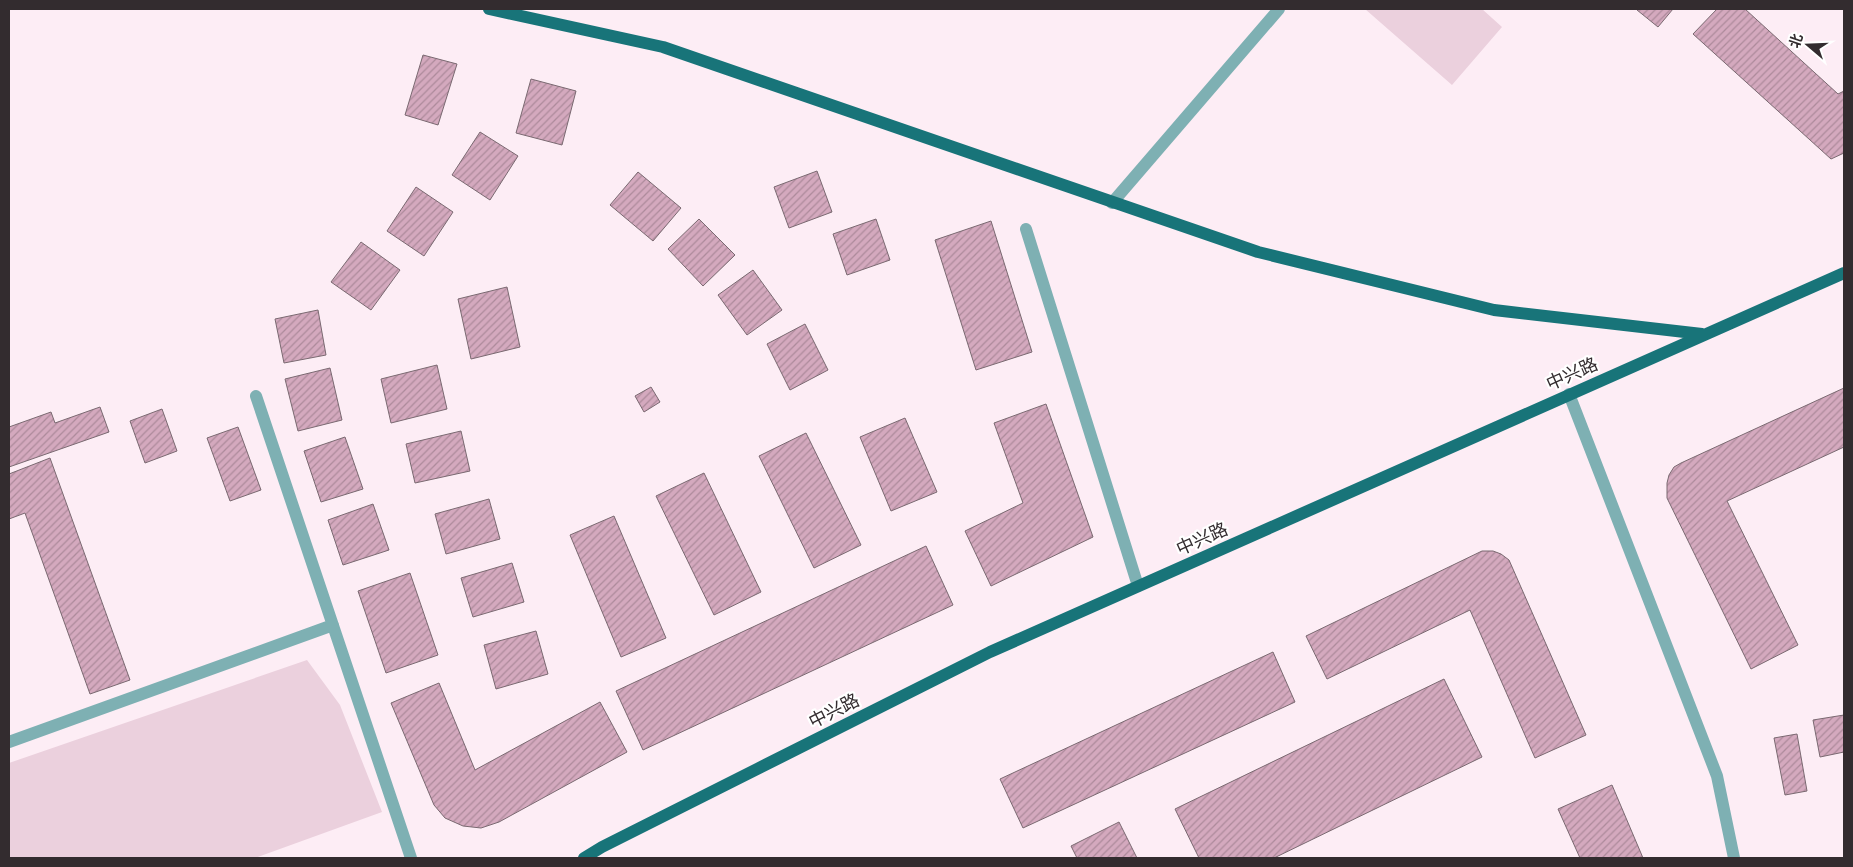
<svg xmlns="http://www.w3.org/2000/svg" width="1853" height="867" font-family="Overpass,'Noto Sans SC',sans-serif">
<style>
.green{fill:#ebd0dd}
.building{fill:url(#building-hatch);stroke:#7a6971}
.lines{fill:none;stroke-linecap:round;stroke-linejoin:round}
.minor{stroke:#7eb0b3;stroke-width:12}
.major{stroke:#187479;stroke-width:12}
.labels{text-anchor:middle;stroke-width:4.5;stroke-linejoin:round;paint-order:stroke}
.street-label{font-size:18px;fill:#332c2f;stroke:#fff}
</style>
<defs>
<pattern id="building-hatch" width="6" height="6" patternUnits="userSpaceOnUse" patternTransform="scale(1.25)"><rect width="6" height="6" fill="#d4a9be"/><path d="M-1 1l2-2M0 6l6-6M5 7l2-2" fill="none" stroke="#ad8a9b"/></pattern>
</defs>
<rect width="100%" height="100%" fill="#fdedf5"/>
<!-- green -->
<path class="green" d="M 1365,9 L 1482,9 L 1502,27 L 1452,85 Z
M 307,660 L 340,705 L 382,812 L 255,858 L 9,858 L 9,763 Z"/>
<!-- building -->
<path class="building" d="M 1638,9 L 1673,9 L 1658,27 L 1637,10 Z
M 1717,9 L 1745,9 L 1838,94 L 1844,91 L 1844,153 L 1831,159 L 1693,34 Z
M 423,55 L 457,64 L 438,125 L 405,115 Z
M 531,79 L 576,91 L 562,145 L 516,133 Z
M 480,132 L 518,156 L 490,200 L 452,175 Z
M 817,171 L 832,212 L 789,228 L 774,187 Z
M 638,172 L 681,208 L 653,241 L 610,205 Z
M 416,187 L 453,212 L 424,256 L 387,231 Z
M 699,219 L 735,255 L 703,286 L 668,249 Z
M 876,219 L 890,260 L 847,275 L 833,234 Z
M 991,221 L 1032,352 L 976,370 L 935,240 Z
M 361,242 L 400,270 L 371,310 L 331,282 Z
M 753,270 L 782,310 L 747,335 L 718,295 Z
M 507,287 L 520,347 L 471,359 L 458,299 Z
M 318,310 L 326,355 L 284,363 L 275,319 Z
M 805,324 L 828,370 L 790,390 L 767,344 Z
M 437,365 L 447,409 L 391,423 L 381,379 Z
M 330,368 L 342,420 L 298,431 L 285,379 Z
M 651,387 L 660,402 L 644,412 L 635,396 Z
M 1844,388 L 1844,447 L 1727,501 L 1798,645 L 1751,669 L 1667,498 L 1667,483 L 1669,475 L 1674,467 L 1681,463 Z
M 1046,404 L 1093,537 L 991,586 L 965,531 L 1023,503 L 994,423 Z
M 100,407 L 109,432 L 9,467 L 9,427 L 51,412 L 55,423 Z
M 162,409 L 177,451 L 145,463 L 130,421 Z
M 905,418 L 937,492 L 891,511 L 860,437 Z
M 238,427 L 261,490 L 230,501 L 207,438 Z
M 461,431 L 470,471 L 415,483 L 406,444 Z
M 806,433 L 861,545 L 814,568 L 759,456 Z
M 345,437 L 363,489 L 321,502 L 304,451 Z
M 50,458 L 130,680 L 90,694 L 25,513 L 9,519 L 9,474 Z
M 704,473 L 761,592 L 714,615 L 656,496 Z
M 489,499 L 500,539 L 446,554 L 435,514 Z
M 373,504 L 389,550 L 343,565 L 328,520 Z
M 614,516 L 666,638 L 621,657 L 570,535 Z
M 926,546 L 953,605 L 643,750 L 616,691 Z
M 1482,551 L 1493,551 L 1501,554 L 1509,560 L 1586,735 L 1535,758 L 1470,610 L 1327,679 L 1306,636 Z
M 512,563 L 524,602 L 473,617 L 461,578 Z
M 410,573 L 438,655 L 386,673 L 358,591 Z
M 536,631 L 548,674 L 496,689 L 484,645 Z
M 1273,652 L 1295,702 L 1023,828 L 1000,779 Z
M 1444,679 L 1482,757 L 1274,858 L 1199,858 L 1175,809 Z
M 439,683 L 475,770 L 600,702 L 627,752 L 499,822 L 481,828 L 463,826 L 445,818 L 434,805 L 391,703 Z
M 1844,715 L 1844,752 L 1820,757 L 1813,720 Z
M 1797,734 L 1807,791 L 1785,795 L 1774,738 Z
M 1612,785 L 1643,858 L 1580,858 L 1558,809 Z
M 1119,822 L 1137,858 L 1077,858 L 1071,846 Z"/>
<g class="lines">
<!-- minor -->
<path class="minor" d="M 1112,203 L 1279,9
M 1026,229 L 1138,586
M 1569,394 L 1717,776 L 1734,858
M 256,396 L 411,858
M 9,742 L 333,625"/>
<!-- major -->
<path class="major" d="M 489,9 L 663,47 L 1258,252 L 1494,310 L 1702,334
M 584,858 L 602,847 L 990,652 L 1844,273"/>
</g>
<g class="labels">
<!-- street labels -->
<g class="street-label">
<text transform="translate(1572 374) rotate(-24)" y="6">中兴路</text>
<text transform="translate(1202 539) rotate(-24)" y="6">中兴路</text>
<text transform="translate(834 711) rotate(-27)" y="6">中兴路</text>
</g>
</g>
<!-- border -->
<rect width="1853" height="867" fill="none" stroke="#332c2f" stroke-width="20"/>
<!-- north arrow -->
<g transform="translate(1808 45) rotate(289)" stroke="#ffffff" stroke-width="4" paint-order="stroke">
<path d="M0-4L9 19L0 12L-9 19Z" fill="#332c2f"/>
<text y="-8" font-size="14" font-weight="bold" text-anchor="middle" fill="#332c2f">北</text>
</g>
</svg>
